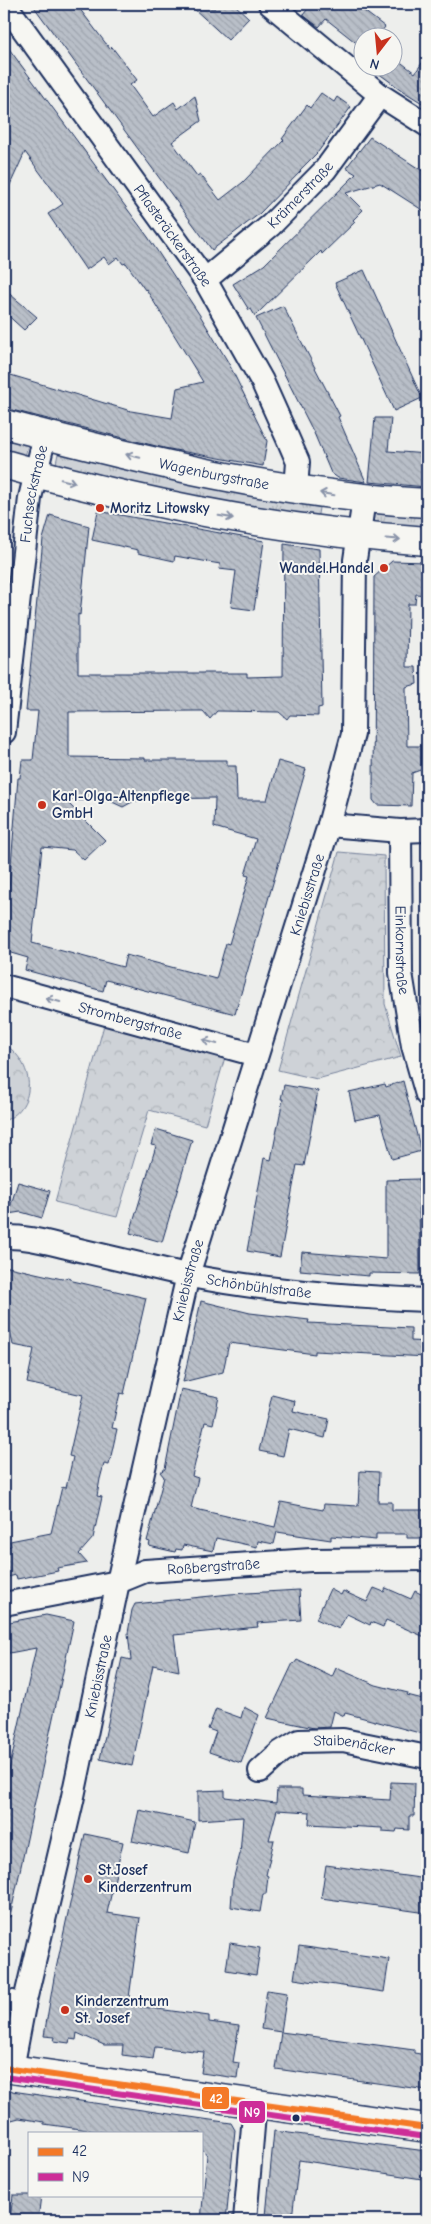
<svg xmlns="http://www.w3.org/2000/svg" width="431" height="2224" font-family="'Comic Neue',sans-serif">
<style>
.grass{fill:url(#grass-tufts);stroke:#74809a}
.park{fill:url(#park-crowns);stroke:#74809a}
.building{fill:url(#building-back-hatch);stroke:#1b2f5e;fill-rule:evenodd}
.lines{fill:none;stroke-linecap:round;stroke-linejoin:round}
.street-casing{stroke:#1b2f5e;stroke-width:26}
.secondary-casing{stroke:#1b2f5e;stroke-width:31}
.street{stroke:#f6f6f2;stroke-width:22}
.secondary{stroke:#f6f6f2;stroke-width:28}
.bus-1-casing{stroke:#f6f6f2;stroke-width:10}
.bus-2-casing{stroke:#f6f6f2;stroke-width:10}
.bus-1{stroke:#f47927;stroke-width:6}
.bus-2{stroke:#cd2d98;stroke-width:6}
.oneway{stroke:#8892a8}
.poi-dot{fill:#c8321e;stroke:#f6f6f2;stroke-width:2}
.bus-dot{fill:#1b2f5e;stroke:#f6f6f2;stroke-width:2}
.labels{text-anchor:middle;stroke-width:4;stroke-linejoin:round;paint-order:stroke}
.street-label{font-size:15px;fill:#1b2f5e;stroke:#f6f6f2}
.poi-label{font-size:15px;font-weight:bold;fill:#1b2f5e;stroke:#f6f6f2;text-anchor:start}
.line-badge{stroke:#f6f6f2;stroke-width:2}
.badge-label{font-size:14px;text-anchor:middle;font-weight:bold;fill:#fff}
</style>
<defs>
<pattern id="grass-tufts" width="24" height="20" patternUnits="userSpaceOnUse" patternTransform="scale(1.25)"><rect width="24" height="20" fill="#ced2d7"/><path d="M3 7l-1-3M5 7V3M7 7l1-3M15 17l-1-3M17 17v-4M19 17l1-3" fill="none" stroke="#b0b5bb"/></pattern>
<pattern id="park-crowns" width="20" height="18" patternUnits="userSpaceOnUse" patternTransform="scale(1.25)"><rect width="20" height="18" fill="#ced2d7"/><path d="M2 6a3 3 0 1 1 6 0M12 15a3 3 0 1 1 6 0" fill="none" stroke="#b0b5bb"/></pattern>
<pattern id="building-back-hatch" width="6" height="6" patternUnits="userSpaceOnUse" patternTransform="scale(1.25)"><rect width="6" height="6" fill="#b9bfc8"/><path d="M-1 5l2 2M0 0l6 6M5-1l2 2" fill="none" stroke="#9ea4ae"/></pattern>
</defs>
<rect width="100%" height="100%" fill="#edeeec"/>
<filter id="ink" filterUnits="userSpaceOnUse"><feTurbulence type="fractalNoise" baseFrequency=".02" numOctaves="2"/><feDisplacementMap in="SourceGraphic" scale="10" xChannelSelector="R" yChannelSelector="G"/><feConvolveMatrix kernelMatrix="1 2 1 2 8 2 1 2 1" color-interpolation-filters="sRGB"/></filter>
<g filter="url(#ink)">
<!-- grass -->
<path class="grass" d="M 4,434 L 29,441 L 24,460 L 4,454 Z
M 59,449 L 320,502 L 317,520 L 189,498 L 55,468 Z
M 372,508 L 427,511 L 427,529 L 371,525 Z"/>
<!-- park -->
<path class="park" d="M 339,852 L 384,856 L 385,1004 L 401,1057 L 317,1079 L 278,1070 Z
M 106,1018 L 226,1054 L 205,1125 L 149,1110 L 117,1217 L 55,1202 Z
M 4,1044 C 34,1062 39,1106 4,1121 Z"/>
<!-- building -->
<path class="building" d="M 32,4 L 76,4 L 110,49 L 112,47 L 137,80 L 130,85 L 153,117 L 174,102 L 178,109 L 195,96 L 201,121 L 172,142 L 197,176 L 200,174 L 220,200 L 242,183 L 284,140 L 282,139 L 307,105 L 310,108 L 321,93 L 334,102 L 337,97 L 351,107 L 318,152 L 300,170 L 301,171 L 259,214 L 212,250 Z
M 211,4 L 234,4 L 249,18 L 228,40 L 192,7 L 215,8 Z
M 307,4 L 355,4 L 385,27 L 376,38 L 364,38 L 364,49 L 326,19 L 319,27 L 303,15 L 310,6 Z
M 4,42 L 148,237 L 201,317 L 228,362 L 267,441 L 263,466 L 164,448 L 4,408 L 4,373 L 131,411 L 172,418 L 177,388 L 203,382 L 146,289 L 145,290 L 126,263 L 123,264 L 118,257 L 109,264 L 104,257 L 86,270 L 48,214 L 63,204 L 25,152 L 4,198 L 4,123 L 11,109 L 4,100 Z
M 427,56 L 427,106 L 403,91 L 371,68 L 394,68 L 394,57 L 415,73 Z
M 370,137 L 427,174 L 427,213 L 380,183 L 346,193 L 363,210 L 353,220 L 355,222 L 322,254 L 321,251 L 255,316 L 251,309 L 249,310 L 233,284 L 264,265 L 356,174 L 346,168 Z
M 364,270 L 422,398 L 394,411 L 335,283 Z
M 4,289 L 37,317 L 24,330 L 4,312 Z
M 283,306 L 340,416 L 338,417 L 366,482 L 338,478 L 331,473 L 314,433 L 256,318 Z
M 375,418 L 391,418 L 388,451 L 427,454 L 427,487 L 369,482 Z
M 98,511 L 264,541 L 254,610 L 231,607 L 236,571 L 219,569 L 220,564 L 175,556 L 174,561 L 138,553 L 138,550 L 92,540 Z
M 50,515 L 89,526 L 80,615 L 78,614 L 78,673 L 247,673 L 247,677 L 283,676 L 284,544 L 319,549 L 322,707 L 318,708 L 318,716 L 290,715 L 287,719 L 279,712 L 217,711 L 210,719 L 203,711 L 196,711 L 69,712 L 69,757 L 145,758 L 145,760 L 227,760 L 227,766 L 236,766 L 237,800 L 267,800 L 278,761 L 306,769 L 235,1014 L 106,980 L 103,991 L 25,970 L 28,958 L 4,951 L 18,778 L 20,778 L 22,760 L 33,760 L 38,711 L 26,711 L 43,539 ZM 215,798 L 214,827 L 256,839 L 245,875 L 249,876 L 229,944 L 226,943 L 216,979 L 126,955 L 123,967 L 32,943 L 42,847 L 73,850 L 84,860 L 105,840 L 65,800 L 110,801 L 123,807 L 134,801 L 153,800 L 153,799 Z
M 392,561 L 427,562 L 427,595 L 416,594 L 415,604 L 408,604 L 407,667 L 416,667 L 417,684 L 406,687 L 407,746 L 427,746 L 426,768 L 412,773 L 411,806 L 377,805 L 373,800 L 374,577 Z
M 403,1081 L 421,1151 L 392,1159 L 380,1115 L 355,1120 L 349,1092 L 385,1084 L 386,1087 Z
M 284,1085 L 318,1091 L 304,1166 L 297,1165 L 280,1257 L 247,1251 L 264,1158 L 271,1160 L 283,1099 L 281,1099 Z
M 156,1129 L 192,1140 L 162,1242 L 130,1233 L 156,1146 L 151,1145 Z
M 419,1179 L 420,1274 L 369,1273 L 369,1276 L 300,1270 L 302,1252 L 386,1259 L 386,1180 Z
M 18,1182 L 50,1191 L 42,1218 L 21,1212 L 8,1214 Z
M 4,1266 L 62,1279 L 68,1277 L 73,1281 L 146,1298 L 124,1394 L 120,1393 L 112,1428 L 117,1429 L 109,1465 L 104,1464 L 100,1479 L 97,1496 L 102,1497 L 93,1538 L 79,1554 L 87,1563 L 57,1568 L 58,1571 L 17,1579 L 16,1575 L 4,1578 L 4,1547 L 11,1546 L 10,1541 L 51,1533 L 62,1487 L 66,1488 L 73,1457 L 69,1456 L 83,1395 L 27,1383 L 34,1349 L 13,1345 L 4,1304 Z
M 201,1301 L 250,1313 L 309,1320 L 308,1323 L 411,1328 L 411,1341 L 427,1342 L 427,1357 L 315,1351 L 315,1354 L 229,1343 L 223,1372 L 183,1382 Z
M 181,1389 L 219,1397 L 213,1424 L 205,1422 L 192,1476 L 198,1478 L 191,1508 L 275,1527 L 281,1502 L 323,1510 L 324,1504 L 358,1506 L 360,1471 L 379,1472 L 378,1502 L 392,1502 L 392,1510 L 427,1510 L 427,1538 L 407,1538 L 407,1534 L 376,1534 L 376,1540 L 331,1536 L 331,1540 L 277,1532 L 274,1544 L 258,1541 L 257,1547 L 216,1538 L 213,1551 L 183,1545 L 182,1550 L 176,1549 L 175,1552 L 149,1546 L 150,1542 L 147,1541 L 164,1477 L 160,1472 L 165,1469 Z
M 272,1395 L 295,1401 L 293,1411 L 329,1419 L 325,1438 L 289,1429 L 283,1456 L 259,1451 Z
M 374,1588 L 384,1592 L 386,1588 L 411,1599 L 415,1591 L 427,1597 L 427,1638 L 386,1620 L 383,1627 L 371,1622 L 370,1625 L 347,1614 L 339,1629 L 316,1619 L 330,1589 L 341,1595 L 343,1591 L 367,1602 Z
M 299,1590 L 301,1620 L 257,1623 L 258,1627 L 174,1635 L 179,1671 L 153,1665 L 132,1766 L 100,1759 L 122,1658 L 131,1660 L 128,1633 L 132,1610 L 135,1604 L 230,1594 Z
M 46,1615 L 74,1621 L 10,1917 L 4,1916 L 4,1793 L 36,1648 L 4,1654 L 4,1623 Z
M 297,1660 L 332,1677 L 336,1668 L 376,1685 L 408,1693 L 407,1695 L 427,1700 L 427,1735 L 345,1713 L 344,1716 L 334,1711 L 330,1727 L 314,1728 L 267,1718 L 293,1663 L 294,1664 Z
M 244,1707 L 259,1715 L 241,1763 L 209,1752 L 216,1732 L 208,1729 L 216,1709 L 241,1718 Z
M 391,1782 L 415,1783 L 414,1816 L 409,1816 L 409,1830 L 397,1829 L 396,1832 L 382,1831 L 382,1828 L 309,1824 L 310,1812 L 277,1810 L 269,1840 L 274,1840 L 266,1875 L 268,1876 L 266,1894 L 263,1894 L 260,1912 L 231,1907 L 233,1880 L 240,1854 L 243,1817 L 198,1820 L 198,1791 L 225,1790 L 225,1797 L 276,1803 L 277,1789 L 302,1789 L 302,1795 L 390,1800 Z
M 139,1810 L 195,1822 L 189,1853 L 132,1841 Z
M 85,1834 L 123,1842 L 107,1913 L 140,1918 L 128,2005 L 209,2016 L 209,2022 L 239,2026 L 233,2062 L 239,2063 L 237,2078 L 201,2073 L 204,2052 L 155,2047 L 153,2059 L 122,2055 L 123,2045 L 104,2045 L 77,2033 L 76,2040 L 70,2039 L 69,2043 L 54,2041 L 55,2037 L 44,2036 L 54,1978 Z
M 326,1865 L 427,1879 L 427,1913 L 321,1898 Z
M 230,1943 L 260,1948 L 256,1975 L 226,1970 Z
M 299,1946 L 389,1959 L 384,1992 L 294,1979 Z
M 267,1990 L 287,1993 L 281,2032 L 261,2029 Z
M 281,2032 L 414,2050 L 414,2053 L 427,2055 L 427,2090 L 276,2069 Z
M 12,2091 L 231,2123 L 235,2130 L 226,2220 L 201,2220 L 207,2155 L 201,2147 L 201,2133 L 109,2133 L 44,2124 L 44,2122 L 19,2118 L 4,2122 L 4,2095 Z
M 274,2131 L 426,2151 L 422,2179 L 299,2160 L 292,2218 L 266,2216 Z
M 13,2195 L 41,2195 L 38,2220 L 10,2220 Z"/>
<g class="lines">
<defs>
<g id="street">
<path id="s1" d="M 5,4 L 205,280 L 262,381 L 288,439 L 298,462 L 296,489"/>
<path d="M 270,4 L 380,95 L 427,125"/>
<path id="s2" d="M 205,280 L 271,225 L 325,170 L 380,95"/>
<path id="s3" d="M 4,732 L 30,498 L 45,435"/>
<path d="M 329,825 L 400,831 L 427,830"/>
<path id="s4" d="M 400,831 L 401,973 L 413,1046 L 427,1095"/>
<path id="s5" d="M 4,986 L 256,1055"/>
<path id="s6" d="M 4,1237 C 26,1236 49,1243 71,1248 C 109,1257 147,1266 186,1275 C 265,1291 347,1297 427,1300"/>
<path id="s7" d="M 4,1604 L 118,1582 L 145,1571 L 311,1560 L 427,1559"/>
<path id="s8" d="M 260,1771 L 281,1752 L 299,1741 L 343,1740 L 427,1757"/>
<path d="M 4,2000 L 24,2005"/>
<path id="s9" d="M 12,2069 L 24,2005 L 72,1801 L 118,1582 L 188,1275 L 329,825 L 353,734 L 355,560 L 364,499"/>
<path d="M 245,2220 L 255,2103"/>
</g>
<g id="secondary">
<path id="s10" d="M 4,424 C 143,461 283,495 427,503"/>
<path d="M 4,464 C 142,504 284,531 427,541"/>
<path d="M 4,2068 L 427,2128"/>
</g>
</defs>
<!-- street casing -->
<use href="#street" class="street-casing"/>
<!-- secondary casing -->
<use href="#secondary" class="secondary-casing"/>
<!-- street -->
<use href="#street" class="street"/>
<!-- secondary -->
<use href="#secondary" class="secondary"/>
<defs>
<path id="bus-1" d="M 4,2068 L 427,2128"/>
<path id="bus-2" d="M 4,2077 L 426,2137"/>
</defs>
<!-- bus-1 casing -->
<use href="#bus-1" class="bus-1-casing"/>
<!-- bus-2 casing -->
<use href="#bus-2" class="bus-2-casing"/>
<!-- bus-1 -->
<use href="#bus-1" class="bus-1"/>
<!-- bus-2 -->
<use href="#bus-2" class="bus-2"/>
</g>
<!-- one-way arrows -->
<defs><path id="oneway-shaft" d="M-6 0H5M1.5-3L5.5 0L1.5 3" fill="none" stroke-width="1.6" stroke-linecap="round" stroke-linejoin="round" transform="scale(1.25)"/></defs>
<g class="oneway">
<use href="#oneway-shaft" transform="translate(133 456) rotate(-166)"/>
<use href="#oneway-shaft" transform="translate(68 481) rotate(13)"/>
<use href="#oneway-shaft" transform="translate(327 494) rotate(-171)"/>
<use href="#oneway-shaft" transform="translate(226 517) rotate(9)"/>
<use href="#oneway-shaft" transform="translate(393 539) rotate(4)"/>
<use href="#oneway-shaft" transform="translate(53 1000) rotate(-165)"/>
<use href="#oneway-shaft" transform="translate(210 1042) rotate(-165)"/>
</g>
</g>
<!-- markers -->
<g class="poi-dot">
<circle cx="100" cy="508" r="5"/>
<circle cx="384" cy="568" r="5"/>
<circle cx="42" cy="805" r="5"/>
<circle cx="88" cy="1879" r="5"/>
<circle cx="65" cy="2010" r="5"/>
</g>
<circle class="bus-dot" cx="296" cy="2118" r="4.5"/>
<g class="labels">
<!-- street labels -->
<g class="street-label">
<text dy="5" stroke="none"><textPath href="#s2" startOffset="128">Krämerstraße</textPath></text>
<text dy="5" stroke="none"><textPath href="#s1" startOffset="286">Pflasteräckerstraße</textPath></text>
<text dy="5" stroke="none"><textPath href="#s10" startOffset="216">Wagenburgstraße</textPath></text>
<text dy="5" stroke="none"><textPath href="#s3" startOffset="240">Fuchseckstraße</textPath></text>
<text dy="5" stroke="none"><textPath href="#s9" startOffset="1212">Kniebisstraße</textPath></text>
<text dy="5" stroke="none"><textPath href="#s4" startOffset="119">Einkornstraße</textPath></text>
<text dy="5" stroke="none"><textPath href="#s5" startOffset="131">Strombergstraße</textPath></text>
<text dy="5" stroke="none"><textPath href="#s9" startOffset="808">Kniebisstraße</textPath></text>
<text dy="5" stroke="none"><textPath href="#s6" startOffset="260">Schönbühlstraße</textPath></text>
<text dy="5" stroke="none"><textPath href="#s7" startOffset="214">Roßbergstraße</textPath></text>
<text dy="5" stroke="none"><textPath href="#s9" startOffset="402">Kniebisstraße</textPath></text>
<text dy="5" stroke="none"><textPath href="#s8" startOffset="105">Staibenäcker</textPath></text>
</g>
<!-- poi labels -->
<g class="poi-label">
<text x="110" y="513">Moritz Litowsky</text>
<text x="374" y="573" text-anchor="end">Wandel.Handel</text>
<text x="52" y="801">Karl-Olga-Altenpflege<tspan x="52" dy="17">GmbH</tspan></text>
<text x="98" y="1875">St.Josef<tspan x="98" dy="17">Kinderzentrum</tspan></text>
<text x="75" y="2006">Kinderzentrum<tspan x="75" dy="17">St. Josef</tspan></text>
</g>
</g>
<g class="line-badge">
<rect x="201" y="2086" width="29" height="24" rx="5" fill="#f47927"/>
<rect x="238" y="2100" width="28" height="24" rx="5" fill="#cd2d98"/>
</g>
<g class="badge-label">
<text x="216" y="2103">42</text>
<text x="252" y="2117">N9</text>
</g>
<!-- margin -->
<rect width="431" height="2224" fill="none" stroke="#f6f6f2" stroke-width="20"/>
<rect x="10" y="10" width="411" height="2204" fill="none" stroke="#1b2f5e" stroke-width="2" filter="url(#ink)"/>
<!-- legend -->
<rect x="28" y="2132" width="175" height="65" fill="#f6f6f2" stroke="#9ea6b7"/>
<rect x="38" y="2148" width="25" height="8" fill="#f47927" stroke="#9ea6b7"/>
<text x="72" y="2156" font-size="15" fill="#1b2f5e">42</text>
<rect x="38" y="2173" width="25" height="8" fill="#cd2d98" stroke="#9ea6b7"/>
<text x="72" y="2182" font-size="15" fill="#1b2f5e">N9</text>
<!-- north arrow -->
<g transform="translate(378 52) rotate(196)"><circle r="24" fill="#f6f6f2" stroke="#9ea6b7"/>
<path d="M0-4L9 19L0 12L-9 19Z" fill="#c8321e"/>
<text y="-8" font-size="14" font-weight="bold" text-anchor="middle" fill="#1b2f5e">N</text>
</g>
</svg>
